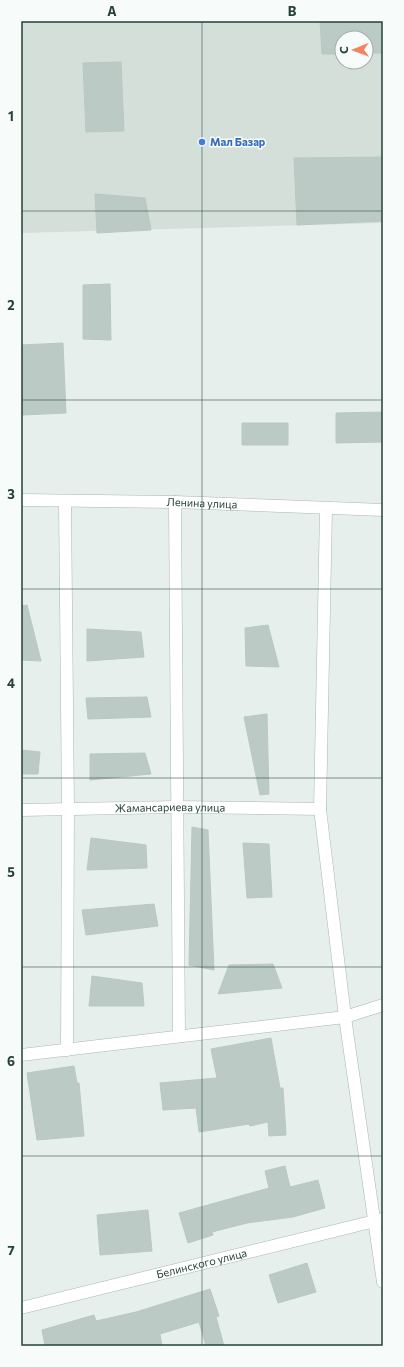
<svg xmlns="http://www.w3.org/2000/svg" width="404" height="1367" font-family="Commissioner,sans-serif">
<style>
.built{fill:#d4dfda;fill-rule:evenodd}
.building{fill:#bbcac4;stroke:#b8c9c2}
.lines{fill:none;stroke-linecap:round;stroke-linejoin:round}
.minor-casing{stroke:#a8b8b2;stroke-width:13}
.minor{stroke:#fff;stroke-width:12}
.grid{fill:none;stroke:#24423a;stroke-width:1;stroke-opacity:0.55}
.shop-dot{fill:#3f7fe0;stroke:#f7fbf9;stroke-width:1.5}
.labels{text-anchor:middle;stroke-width:3;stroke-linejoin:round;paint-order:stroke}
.shop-label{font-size:11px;font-weight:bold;fill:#366cbe;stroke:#f7fbf9;text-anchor:start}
.street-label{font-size:11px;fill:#24423a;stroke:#f7fbf9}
.neatline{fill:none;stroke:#24423a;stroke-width:1.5}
.grid-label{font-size:13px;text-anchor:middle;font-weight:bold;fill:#24423a}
</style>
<rect width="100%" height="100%" fill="#e6efeb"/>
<!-- built -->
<path class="built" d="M 21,21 L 383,21 L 383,223 L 21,233 ZM 342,38 L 366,38 L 366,62 L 342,62 Z"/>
<!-- building -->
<path class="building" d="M 320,21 L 383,21 L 383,53 L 366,53 L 366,38 L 342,38 L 342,54 L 322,54 Z
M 121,62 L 124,131 L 86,132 L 83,63 Z
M 383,157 L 383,221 L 297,225 L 294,158 Z
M 95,194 L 145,198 L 151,230 L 97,233 Z
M 110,284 L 111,340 L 83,339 L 83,285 Z
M 63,343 L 66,413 L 22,415 L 21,345 Z
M 383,412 L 383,442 L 336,443 L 336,413 Z
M 242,423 L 288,423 L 288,445 L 242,445 Z
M 27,605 L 41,661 L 21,660 L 21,606 Z
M 268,625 L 279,667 L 246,666 L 245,628 Z
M 87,629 L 141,632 L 144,657 L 87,661 Z
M 147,697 L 151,717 L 88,719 L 86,698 Z
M 267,714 L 269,794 L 260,795 L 244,717 Z
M 21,750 L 40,752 L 38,774 L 21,774 Z
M 145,753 L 151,774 L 90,780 L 90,754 Z
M 192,827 L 208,830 L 214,970 L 189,965 Z
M 91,838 L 146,845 L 147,868 L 87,870 Z
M 243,843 L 269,844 L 272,897 L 247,898 Z
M 154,904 L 158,926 L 86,935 L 82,910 Z
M 273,964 L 282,988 L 218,994 L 229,965 Z
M 92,976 L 142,983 L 144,1006 L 89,1006 Z
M 271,1038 L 280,1088 L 283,1088 L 286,1135 L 269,1136 L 268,1122 L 250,1126 L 249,1124 L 199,1132 L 196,1108 L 163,1110 L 160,1083 L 217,1078 L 211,1049 Z
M 74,1066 L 77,1083 L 79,1083 L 84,1136 L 37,1140 L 27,1073 Z
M 285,1166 L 290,1187 L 318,1180 L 325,1208 L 293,1217 L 247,1223 L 212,1232 L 213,1235 L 188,1243 L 179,1213 L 269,1188 L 265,1171 Z
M 148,1210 L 152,1251 L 100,1255 L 97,1215 Z
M 307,1263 L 316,1292 L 278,1303 L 269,1275 Z
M 210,1289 L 219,1316 L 216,1317 L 224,1346 L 206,1346 L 199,1322 L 160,1334 L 162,1346 L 45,1346 L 42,1330 L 94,1315 L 96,1321 L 136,1312 Z"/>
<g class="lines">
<defs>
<g id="minor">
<path id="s1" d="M 21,500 L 175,502 L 383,510"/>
<path d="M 65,501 L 68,809 L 67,1050"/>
<path d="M 175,502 L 179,1036"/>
<path d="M 326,509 L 320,809 L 345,1017 L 383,1282"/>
<path id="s2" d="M 21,810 L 176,807 L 320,809"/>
<path d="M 21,1055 L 345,1017 L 383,1005"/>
<path id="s3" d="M 21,1308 L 383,1219"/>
</g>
</defs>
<!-- minor casing -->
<use href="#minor" class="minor-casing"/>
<!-- minor -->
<use href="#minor" class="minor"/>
</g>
<!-- grid -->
<path class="grid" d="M 202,21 L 202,1346M 21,211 L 383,211M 21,400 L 383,400M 21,589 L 383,589M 21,778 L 383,778M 21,967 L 383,967M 21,1156 L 383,1156"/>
<!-- markers -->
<circle class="shop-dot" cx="202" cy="142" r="4"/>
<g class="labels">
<!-- shop labels -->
<g class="shop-label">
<text x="210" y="146">Мал Базар</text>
</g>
<!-- street labels -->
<g class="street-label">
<text dy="4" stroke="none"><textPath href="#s1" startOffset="181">Ленина улица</textPath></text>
<text dy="4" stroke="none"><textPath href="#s2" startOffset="149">Жамансариева улица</textPath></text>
<text dy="4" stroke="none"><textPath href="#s3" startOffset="186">Белинского улица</textPath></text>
</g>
</g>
<!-- border -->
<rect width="404" height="1367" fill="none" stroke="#f7fbf9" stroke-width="44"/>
<!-- north arrow -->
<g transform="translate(354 50) rotate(269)"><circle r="19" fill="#f7fbf9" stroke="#a3b1ad"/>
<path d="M0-3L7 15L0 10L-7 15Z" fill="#f4845f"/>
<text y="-6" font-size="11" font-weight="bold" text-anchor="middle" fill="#24423a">С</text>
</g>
<rect x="22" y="22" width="360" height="1323" class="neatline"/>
<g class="grid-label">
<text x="112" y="16">A</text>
<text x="292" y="16">B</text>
<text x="11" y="121">1</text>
<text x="11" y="310">2</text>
<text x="11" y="499">3</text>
<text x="11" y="688">4</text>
<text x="11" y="877">5</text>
<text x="11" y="1066">6</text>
<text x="11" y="1255">7</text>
</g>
</svg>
